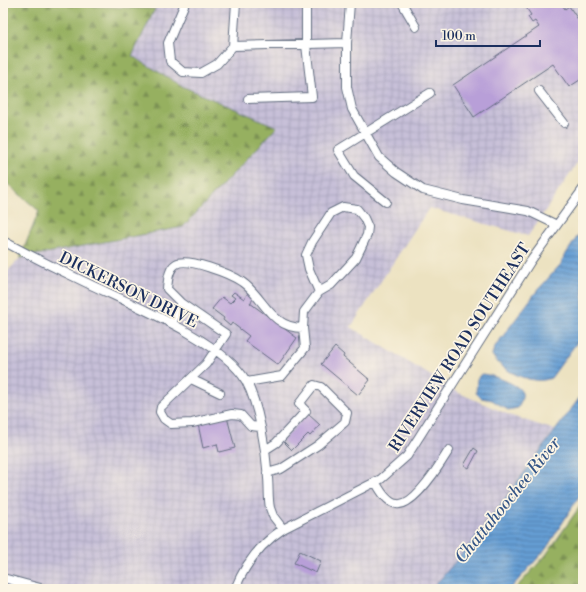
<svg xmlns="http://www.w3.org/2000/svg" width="586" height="592" font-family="'Libre Bodoni',serif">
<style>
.industrial{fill:url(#industrial-grid)}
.forest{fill:url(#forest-firs);stroke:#587060}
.water{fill:url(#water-rules);stroke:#406698}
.building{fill:#b89fd8}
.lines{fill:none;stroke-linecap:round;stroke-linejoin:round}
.minor-casing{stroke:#646e81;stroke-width:10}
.minor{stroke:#fff;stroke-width:8}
.labels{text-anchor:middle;stroke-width:3.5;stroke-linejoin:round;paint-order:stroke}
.street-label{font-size:16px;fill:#1b2f5e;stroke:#fcf5e5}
.water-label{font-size:17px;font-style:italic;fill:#355687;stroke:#fcf5e5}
</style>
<defs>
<pattern id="industrial-grid" width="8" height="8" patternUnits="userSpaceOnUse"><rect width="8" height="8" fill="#c7c0d8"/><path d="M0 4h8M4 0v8" fill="none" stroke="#aaa5bc"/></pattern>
<pattern id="forest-firs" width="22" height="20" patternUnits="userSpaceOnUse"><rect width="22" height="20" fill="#96b061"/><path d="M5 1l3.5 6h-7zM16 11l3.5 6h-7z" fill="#7a9053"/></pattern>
<pattern id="water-rules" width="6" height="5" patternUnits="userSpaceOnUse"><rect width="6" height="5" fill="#659dd3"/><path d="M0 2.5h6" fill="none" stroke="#5280ae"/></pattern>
</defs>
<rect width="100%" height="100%" fill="#fcf5e5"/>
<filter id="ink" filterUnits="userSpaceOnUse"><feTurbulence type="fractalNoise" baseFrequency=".025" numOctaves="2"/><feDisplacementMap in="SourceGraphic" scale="8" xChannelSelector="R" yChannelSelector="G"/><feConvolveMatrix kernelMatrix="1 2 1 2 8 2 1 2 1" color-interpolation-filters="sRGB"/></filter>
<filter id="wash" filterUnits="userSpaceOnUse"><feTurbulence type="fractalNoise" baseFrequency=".012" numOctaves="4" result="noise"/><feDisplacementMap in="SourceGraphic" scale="16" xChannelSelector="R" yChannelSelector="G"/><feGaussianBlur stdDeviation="0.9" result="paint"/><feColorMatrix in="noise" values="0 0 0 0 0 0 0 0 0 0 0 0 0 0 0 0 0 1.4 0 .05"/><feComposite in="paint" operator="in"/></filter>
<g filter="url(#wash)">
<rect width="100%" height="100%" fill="#ece2c1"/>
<!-- industrial -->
<path class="industrial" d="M 155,3 L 583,3 L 583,155 L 528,236 L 429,208 L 351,327 L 459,393 L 512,416 L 555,430 L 487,521 L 439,589 L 3,589 L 3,276 L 20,258 L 183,227 L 277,127 L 184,87 L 132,56 L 155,9 Z"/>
<!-- forest -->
<path class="forest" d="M 3,3 L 69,3 L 74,5 L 155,9 L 132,56 L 184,87 L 277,127 L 183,227 L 20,258 L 39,211 L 3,180 Z
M 583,502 L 583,589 L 515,589 L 546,555 Z"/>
<!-- water -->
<path class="water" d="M 583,228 L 583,334 L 551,378 C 534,386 502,372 492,355 L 494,348 L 536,292 L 561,264 L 562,260 Z
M 481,374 C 490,374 520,384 522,393 C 523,398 520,404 518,408 L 508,410 L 492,400 L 481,398 L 476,393 L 477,379 Z
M 583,393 L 583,490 L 546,549 L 510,589 L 432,589 L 478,535 Z"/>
<g id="blocks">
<!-- building -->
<path class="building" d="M 523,3 L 561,3 L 565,9 L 569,6 L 583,27 L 583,78 L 569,87 L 553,64 L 474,117 L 453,85 L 539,27 L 535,21 L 532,23 L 528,17 L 531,15 Z
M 234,292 L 244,299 L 248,293 L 254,298 L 250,303 L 297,338 L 278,365 L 245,341 L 249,336 L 232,323 L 230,326 L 223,320 L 224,318 L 212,309 L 222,297 L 230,303 L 235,298 L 231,295 Z
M 335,347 L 344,355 L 343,357 L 370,380 L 358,395 L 321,364 Z
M 308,414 L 320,425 L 310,436 L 308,434 L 292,450 L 283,441 Z
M 227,417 L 235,448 L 219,452 L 217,444 L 203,448 L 198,424 Z
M 474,448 L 478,451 L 469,468 L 464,465 Z
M 300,551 L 321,561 L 316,573 L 294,563 Z"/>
</g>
</g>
<g filter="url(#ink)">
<use href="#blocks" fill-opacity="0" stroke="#646e81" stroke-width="1"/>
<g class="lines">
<defs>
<path id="minor" d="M 185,3 L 168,43 L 170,61 L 183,72 L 201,73 L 217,64 L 233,46 L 347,43
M 350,3 L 347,43 L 347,87 L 352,109 L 379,157 L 396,172 L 423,190 L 463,200 L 528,211 L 557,225
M 402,3 L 416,27
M 233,46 L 236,3
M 539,91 L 564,123
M 248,99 L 312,97 L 306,45 L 306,3
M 386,202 L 354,176 L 338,150 L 430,93
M 3,241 C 31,256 59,270 87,283 C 128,303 224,341 246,381 C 259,405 266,450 268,478 C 269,488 268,498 270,508 L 273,516 L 283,529
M 181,303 L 226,334 L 206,364 L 161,407 L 160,412 L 164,419 L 171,424 L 192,423 L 232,414 L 241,415 L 251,426 L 260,427
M 172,323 L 181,303 L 167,289 C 168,281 168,269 176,264 C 187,257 231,274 242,282 C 263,296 270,328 303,328
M 191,379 L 220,393
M 247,382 L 282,376 L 305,348 L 303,328 L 304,312 L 319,292 L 331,285 L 356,258 L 367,235 L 368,227 L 364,218 L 357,209 L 343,207 L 331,213 L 312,242 L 306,255 L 309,269 L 319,292
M 265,450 L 276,443 L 306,411 L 299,404 L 314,385 L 321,387 L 347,413 L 345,422 L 318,445 L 281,469 L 267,473
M 376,483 C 380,490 387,503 397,504 C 414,507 441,463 449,450
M 3,578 L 44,589
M 235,589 C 245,564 260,544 283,529 L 381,479 L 407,456 L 530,262 L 583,189"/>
</defs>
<!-- minor casing -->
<use href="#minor" class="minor-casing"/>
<!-- minor -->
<use href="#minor" class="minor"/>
</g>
</g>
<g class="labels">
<!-- street labels -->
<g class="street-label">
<text transform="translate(129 289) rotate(26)" y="6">DICKERSON DRIVE</text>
<text transform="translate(459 347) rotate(-57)" y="6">RIVERVIEW ROAD SOUTHEAST</text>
</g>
<!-- water labels -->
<g class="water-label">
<text transform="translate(507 500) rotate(-51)" y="6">Chattahoochee River</text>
</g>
</g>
<!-- margin -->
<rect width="586" height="592" fill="none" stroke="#fcf5e5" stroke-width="16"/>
<!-- scale -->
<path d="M436 40v6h104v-6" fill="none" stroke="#1b2f5e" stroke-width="2"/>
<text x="442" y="40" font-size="12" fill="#1b2f5e" stroke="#fcf5e5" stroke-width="3" paint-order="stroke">100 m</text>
</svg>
